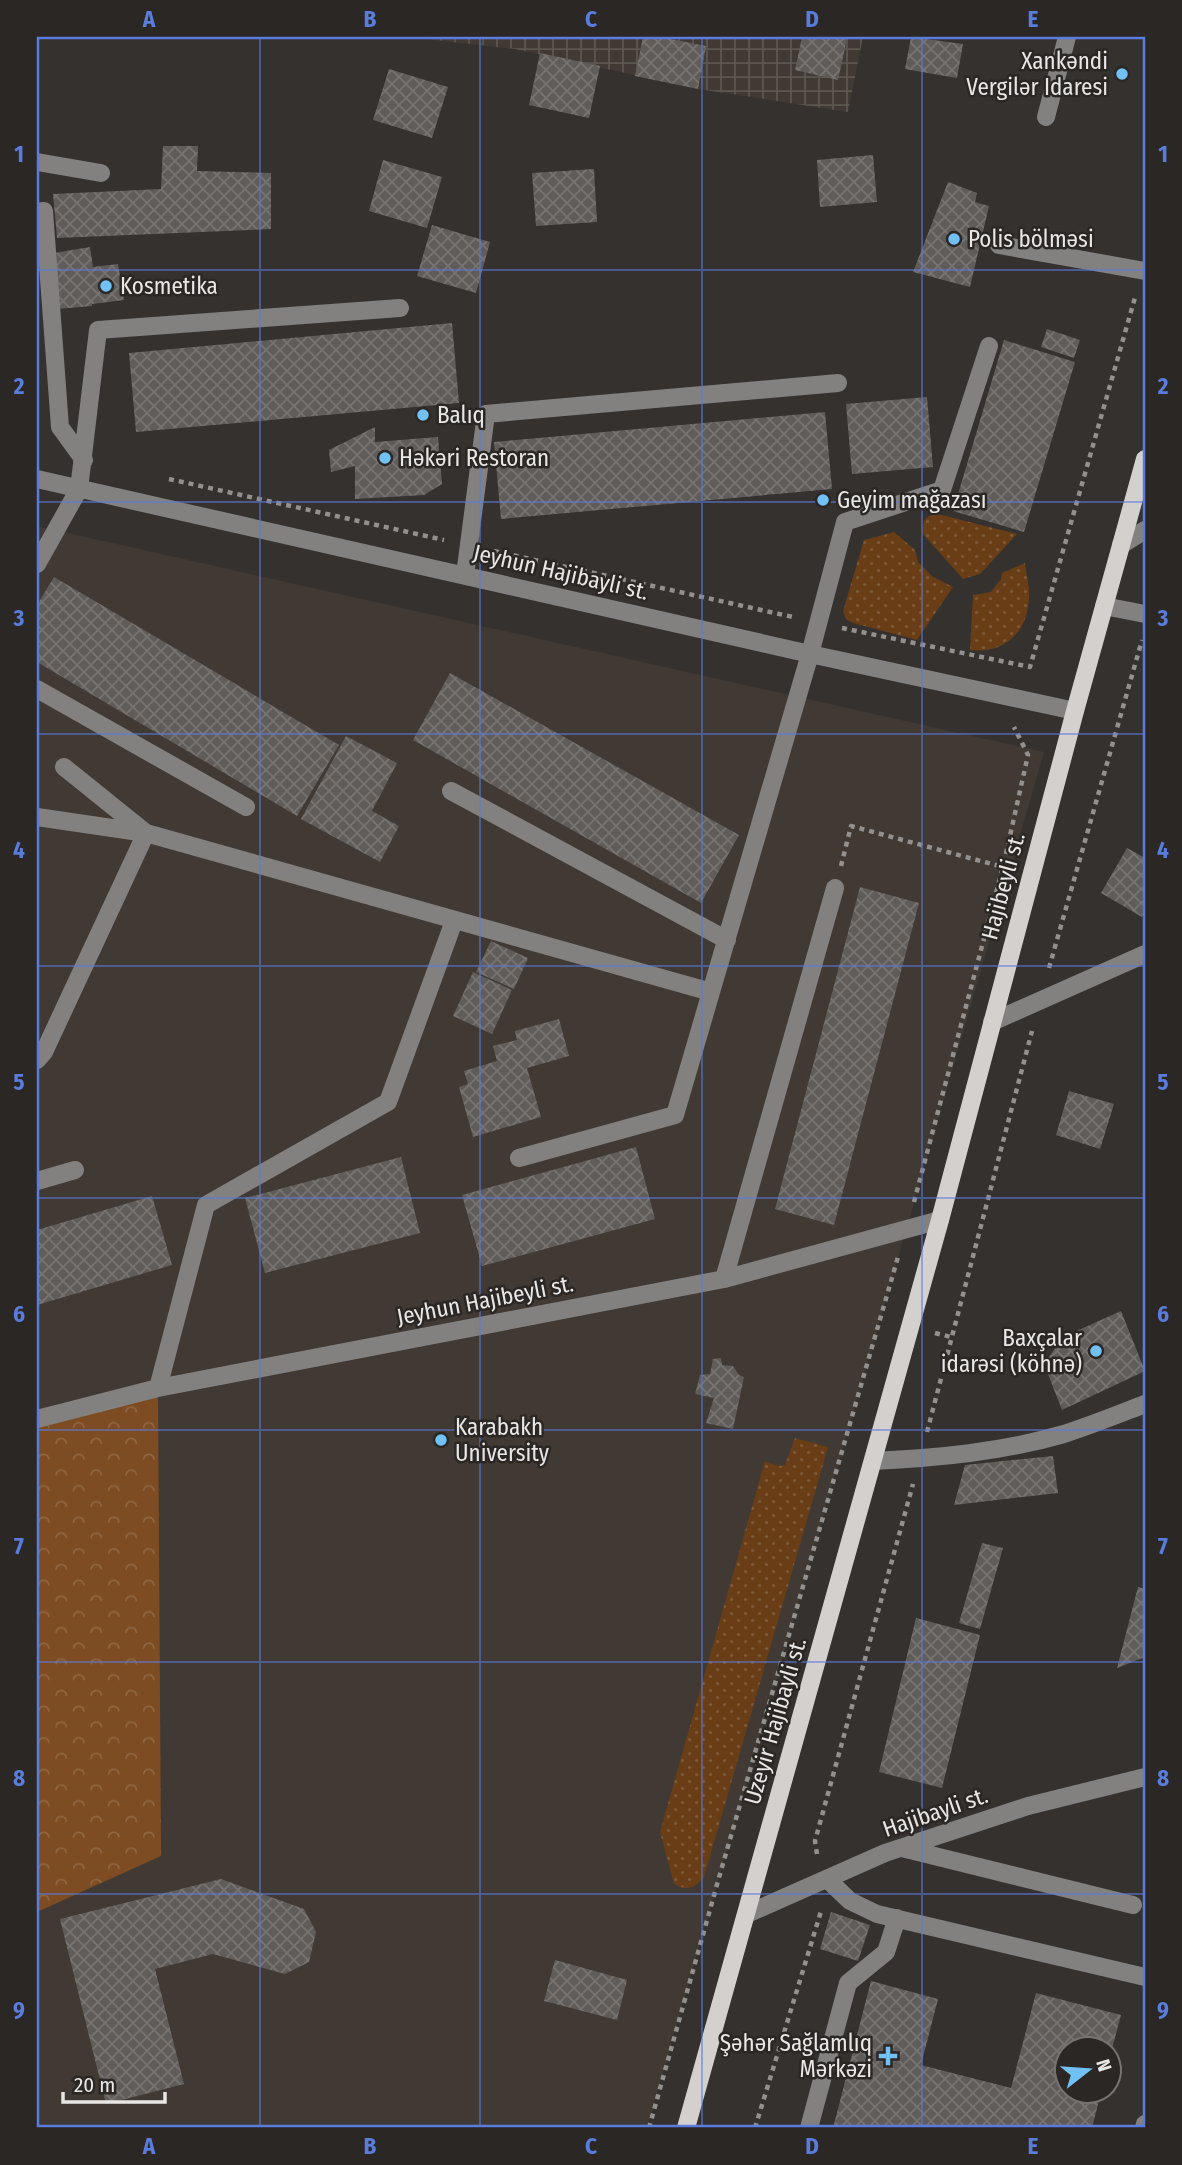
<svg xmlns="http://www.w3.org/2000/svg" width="1182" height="2165" font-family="'Fira Sans Condensed',sans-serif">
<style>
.built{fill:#413933}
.industrial{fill:url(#industrial-grid)}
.grass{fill:url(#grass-dots)}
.forest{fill:url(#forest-crowns)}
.building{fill:url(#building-cross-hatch)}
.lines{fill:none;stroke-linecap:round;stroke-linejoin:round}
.path{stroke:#93918f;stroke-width:4.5;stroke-dasharray:5 5;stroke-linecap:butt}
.minor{stroke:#828180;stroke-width:18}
.major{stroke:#d3d0cd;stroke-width:18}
.grid{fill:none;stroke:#5a7cdc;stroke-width:2;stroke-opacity:0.55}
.poi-dot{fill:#71c1f5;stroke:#2a2725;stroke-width:2.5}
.labels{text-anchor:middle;stroke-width:5;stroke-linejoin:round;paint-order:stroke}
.poi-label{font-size:23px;fill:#e9e7e6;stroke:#2a2725;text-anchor:start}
.street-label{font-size:23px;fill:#e9e7e6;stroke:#2a2725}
.neatline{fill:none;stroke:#5a7cdc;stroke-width:2.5}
.grid-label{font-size:23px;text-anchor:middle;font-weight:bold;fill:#5a7cdc}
</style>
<defs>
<pattern id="industrial-grid" width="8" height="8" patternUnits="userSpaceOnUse" patternTransform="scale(1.75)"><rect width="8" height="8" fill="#413933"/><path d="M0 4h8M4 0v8" fill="none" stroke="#5c5651"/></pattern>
<pattern id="grass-dots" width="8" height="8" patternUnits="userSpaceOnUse" patternTransform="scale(1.75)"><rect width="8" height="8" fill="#693d15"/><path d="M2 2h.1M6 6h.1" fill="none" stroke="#7e5937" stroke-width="1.8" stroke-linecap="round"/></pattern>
<pattern id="forest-crowns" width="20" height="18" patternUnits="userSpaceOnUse" patternTransform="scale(1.75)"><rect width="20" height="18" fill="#7d4c22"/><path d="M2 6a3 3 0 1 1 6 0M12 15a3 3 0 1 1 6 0" fill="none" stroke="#8f6642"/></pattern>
<pattern id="building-cross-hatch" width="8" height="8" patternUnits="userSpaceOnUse" patternTransform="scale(1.75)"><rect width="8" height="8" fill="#5f5c59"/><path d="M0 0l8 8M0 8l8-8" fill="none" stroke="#767371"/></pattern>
</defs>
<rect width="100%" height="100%" fill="#34312f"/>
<!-- built -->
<path class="built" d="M 37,526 L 1044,752 L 647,2128 L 37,2128 Z"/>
<!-- industrial -->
<path class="industrial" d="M 408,37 L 863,37 L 848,112 L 698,89 L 515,49 Z"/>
<!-- grass -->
<path class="grass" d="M 934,513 L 1017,534 L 980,574 L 963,579 L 922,533 L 924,520 Z
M 894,532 L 915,550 L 918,562 L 932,576 L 953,587 L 917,640 L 853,623 L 846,619 L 843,611 L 864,540 Z
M 1025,563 C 1026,574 1030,586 1029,597 C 1028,632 1005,654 970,650 L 973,595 L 991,592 L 1001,579 L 1002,573 Z
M 795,1438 L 828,1447 L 704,1877 C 694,1889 687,1891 674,1884 L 660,1832 L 765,1461 L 778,1466 L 785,1465 Z"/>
<!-- forest -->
<path class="forest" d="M 158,1388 L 161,1856 L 37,1912 L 37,1424 Z"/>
<!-- building -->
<path class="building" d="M 643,37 L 661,37 L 706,46 L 698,89 L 635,76 Z
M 802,37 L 847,39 L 838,80 L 795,70 Z
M 911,37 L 963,44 L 957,78 L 905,69 Z
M 540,53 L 600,66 L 589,118 L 529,105 Z
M 389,69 L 448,87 L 432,138 L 373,120 Z
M 163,146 L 198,146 L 197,171 L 271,173 L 271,229 L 57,238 L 53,194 L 161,189 Z
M 873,155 L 877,202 L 820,207 L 817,160 Z
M 383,160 L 442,177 L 427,228 L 369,211 Z
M 594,169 L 597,222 L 536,226 L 532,173 Z
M 948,182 L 977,193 L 975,202 L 989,206 L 970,287 L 913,272 Z
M 432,225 L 490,242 L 476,293 L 417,276 Z
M 90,247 L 93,267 L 118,264 L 124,300 L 92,304 L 92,306 L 58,309 L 54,253 Z
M 452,323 L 459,403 L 136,432 L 129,353 Z
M 1047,329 L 1080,340 L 1074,358 L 1041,347 Z
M 1004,340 L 1075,362 L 1024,532 L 953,511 Z
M 927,397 L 933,467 L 852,474 L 846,404 Z
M 825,412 L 832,489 L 501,519 L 494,442 Z
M 375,427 L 375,442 L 438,437 L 442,484 L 424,495 L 355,499 L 355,466 L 331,472 L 329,450 Z
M 54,577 L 339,745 L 297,816 L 37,662 L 37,605 Z
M 450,673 L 739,835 L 701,903 L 413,740 Z
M 346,736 L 397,763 L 372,811 L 399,826 L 380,862 L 301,819 Z
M 1127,848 L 1145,858 L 1145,910 L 1142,917 L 1101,893 Z
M 860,887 L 919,903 L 834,1225 L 775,1209 Z
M 491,941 L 528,958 L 514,989 L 476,972 Z
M 473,972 L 512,990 L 492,1034 L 453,1016 Z
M 559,1019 L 569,1056 L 527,1068 L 541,1117 L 473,1137 L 459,1087 L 468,1084 L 464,1071 L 497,1061 L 493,1046 L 517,1040 L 515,1031 Z
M 1069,1091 L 1114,1104 L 1100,1149 L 1056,1135 Z
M 636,1147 L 655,1219 L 482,1266 L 462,1195 Z
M 401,1157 L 420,1233 L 265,1273 L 245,1198 Z
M 152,1196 L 172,1265 L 37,1305 L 37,1230 Z
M 1121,1311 L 1145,1371 L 1062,1410 L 1044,1364 L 1063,1337 Z
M 721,1358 L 722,1365 L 733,1366 L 739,1375 L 744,1377 L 733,1429 L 706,1423 L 714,1398 L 695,1394 L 700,1375 L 710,1374 L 713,1359 Z
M 1053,1456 L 1058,1493 L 954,1505 L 965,1465 Z
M 982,1543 L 1003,1548 L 980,1629 L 959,1623 Z
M 1138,1587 L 1145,1589 L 1145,1657 L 1117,1668 Z
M 916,1618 L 980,1635 L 942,1788 L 879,1772 Z
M 221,1879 L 304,1909 L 316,1932 L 309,1962 L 285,1974 L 213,1954 L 155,1969 L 184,2084 L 106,2104 L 60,1919 Z
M 831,1912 L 870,1925 L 858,1961 L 820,1949 Z
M 555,1960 L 627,1980 L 617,2020 L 544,2001 Z
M 871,1981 L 938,1999 L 921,2065 L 1011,2088 L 1036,1993 L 1121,2015 L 1109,2060 L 1108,2050 L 1066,2050 L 1066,2092 L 1101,2092 L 1092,2128 L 833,2128 Z"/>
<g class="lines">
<!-- path -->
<path class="path" d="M 169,479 L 444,540
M 494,551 L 793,617
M 842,628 L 1030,667 L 1136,294
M 841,866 L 851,826 L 1003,867
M 1049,968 L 1142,640
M 914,1202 L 1003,867 L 1028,755 L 1014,727
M 935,1333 L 951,1337
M 927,1432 L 1032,1031
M 817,1854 L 815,1841 L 913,1484
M 649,2128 L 718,1881 L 898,1257
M 755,2128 L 822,1908"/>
<!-- minor -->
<path class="minor" d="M 1046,117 L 1067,37
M 37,162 L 101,173
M 37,212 L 44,211 L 60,427 L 84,460
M 999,245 L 1145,271
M 37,479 L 810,654 L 1075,711
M 1121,545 L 1145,530
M 37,564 L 79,489 L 98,330 L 400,308
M 465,575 L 486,414 L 838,383
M 1104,606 L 1145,614
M 37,689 L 246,807
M 64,767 L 146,833 L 711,992
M 451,791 L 727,940
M 37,817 L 146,833 L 44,1052 L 37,1060
M 992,1022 L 1145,954
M 519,1158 L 675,1115 L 810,654 L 845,522 L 942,490 L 989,346
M 37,1181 L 75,1170
M 724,1279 L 835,888
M 158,1388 L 206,1205 L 388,1102 L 454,921
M 37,1419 L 158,1388 L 724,1279 L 940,1220
M 873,1461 C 937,1458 1002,1452 1064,1434 C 1092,1425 1119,1414 1145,1404
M 902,1848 L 1133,1905
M 827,1879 L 850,1901 L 877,1914 L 1145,1977
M 747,1914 L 885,1853 L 1028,1806 L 1145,1777
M 809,2128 L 848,1983 L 886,1952 L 897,1918
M 1144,2128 L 1145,2124"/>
<!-- major -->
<path class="major" d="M 686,2128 L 940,1220 L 1075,711 L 1145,459"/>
</g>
<!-- grid -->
<path class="grid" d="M 260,37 L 260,2128M 480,37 L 480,2128M 702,37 L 702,2128M 922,37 L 922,2128M 37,270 L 1145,270M 37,502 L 1145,502M 37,734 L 1145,734M 37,966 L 1145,966M 37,1198 L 1145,1198M 37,1430 L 1145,1430M 37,1662 L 1145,1662M 37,1894 L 1145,1894"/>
<!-- markers -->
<g class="poi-dot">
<circle cx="1122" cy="74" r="7"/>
<circle cx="954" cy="239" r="7"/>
<circle cx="106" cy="286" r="7"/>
<circle cx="423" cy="415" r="7"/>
<circle cx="385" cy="458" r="7"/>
<circle cx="823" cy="500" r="7"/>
<circle cx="1096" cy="1351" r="7"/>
<circle cx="441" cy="1440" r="7"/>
<path d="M884.5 2045.5h7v7h7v7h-7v7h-7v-7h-7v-7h7z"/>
</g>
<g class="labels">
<!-- poi labels -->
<g class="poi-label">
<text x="1108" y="69" text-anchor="end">Xankəndi<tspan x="1108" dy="26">Vergilər Idaresi</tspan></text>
<text x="968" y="247">Polis bölməsi</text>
<text x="120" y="294">Kosmetika</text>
<text x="437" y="423">Balıq</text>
<text x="399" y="466">Həkəri Restoran</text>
<text x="837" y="508">Geyim mağazası</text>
<text x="1082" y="1346" text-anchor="end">Baxçalar<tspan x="1082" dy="26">idarəsi (köhnə)</tspan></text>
<text x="455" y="1435">Karabakh<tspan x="455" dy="26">University</tspan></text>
<text x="872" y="2051" text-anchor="end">Şəhər Sağlamlıq<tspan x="872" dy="26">Mərkəzi</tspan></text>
</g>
<!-- street labels -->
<g class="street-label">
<text transform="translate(561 572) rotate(13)" y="8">Jeyhun Hajibayli st.</text>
<text transform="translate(1003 886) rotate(-75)" y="8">Hajibeyli st.</text>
<text transform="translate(485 1300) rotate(-11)" y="8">Jeyhun Hajibeyli st.</text>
<text transform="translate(775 1721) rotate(-74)" y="8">Uzeyir Hajibayli st.</text>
<text transform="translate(935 1812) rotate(-19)" y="8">Hajibayli st.</text>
</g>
</g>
<!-- border -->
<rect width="1182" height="2165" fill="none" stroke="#2a2725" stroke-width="77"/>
<!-- north arrow -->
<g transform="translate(1088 2070) rotate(73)"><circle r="33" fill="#2a2725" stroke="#767472" stroke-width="2"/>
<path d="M0-5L12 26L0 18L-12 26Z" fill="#71c1f5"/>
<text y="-10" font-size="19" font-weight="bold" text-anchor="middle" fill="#e9e7e6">N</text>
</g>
<!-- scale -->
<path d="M63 2092v10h102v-10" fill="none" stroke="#e9e7e6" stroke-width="3.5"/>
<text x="74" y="2092" font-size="21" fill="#e9e7e6" stroke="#2a2725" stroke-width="5" paint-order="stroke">20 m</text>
<rect x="38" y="38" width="1106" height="2088" class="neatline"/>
<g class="grid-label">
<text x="149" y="27">A</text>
<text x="370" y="27">B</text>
<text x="591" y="27">C</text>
<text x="812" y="27">D</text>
<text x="1033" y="27">E</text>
<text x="19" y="162">1</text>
<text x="1163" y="162">1</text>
<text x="19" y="394">2</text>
<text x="1163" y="394">2</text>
<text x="19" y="626">3</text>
<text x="1163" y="626">3</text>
<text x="19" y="858">4</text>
<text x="1163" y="858">4</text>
<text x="19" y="1090">5</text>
<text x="1163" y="1090">5</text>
<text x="19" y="1322">6</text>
<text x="1163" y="1322">6</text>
<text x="19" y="1554">7</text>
<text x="1163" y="1554">7</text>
<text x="19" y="1786">8</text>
<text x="1163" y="1786">8</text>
<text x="19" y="2018">9</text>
<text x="1163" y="2018">9</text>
<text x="149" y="2154">A</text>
<text x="370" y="2154">B</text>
<text x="591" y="2154">C</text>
<text x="812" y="2154">D</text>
<text x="1033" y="2154">E</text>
</g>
</svg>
